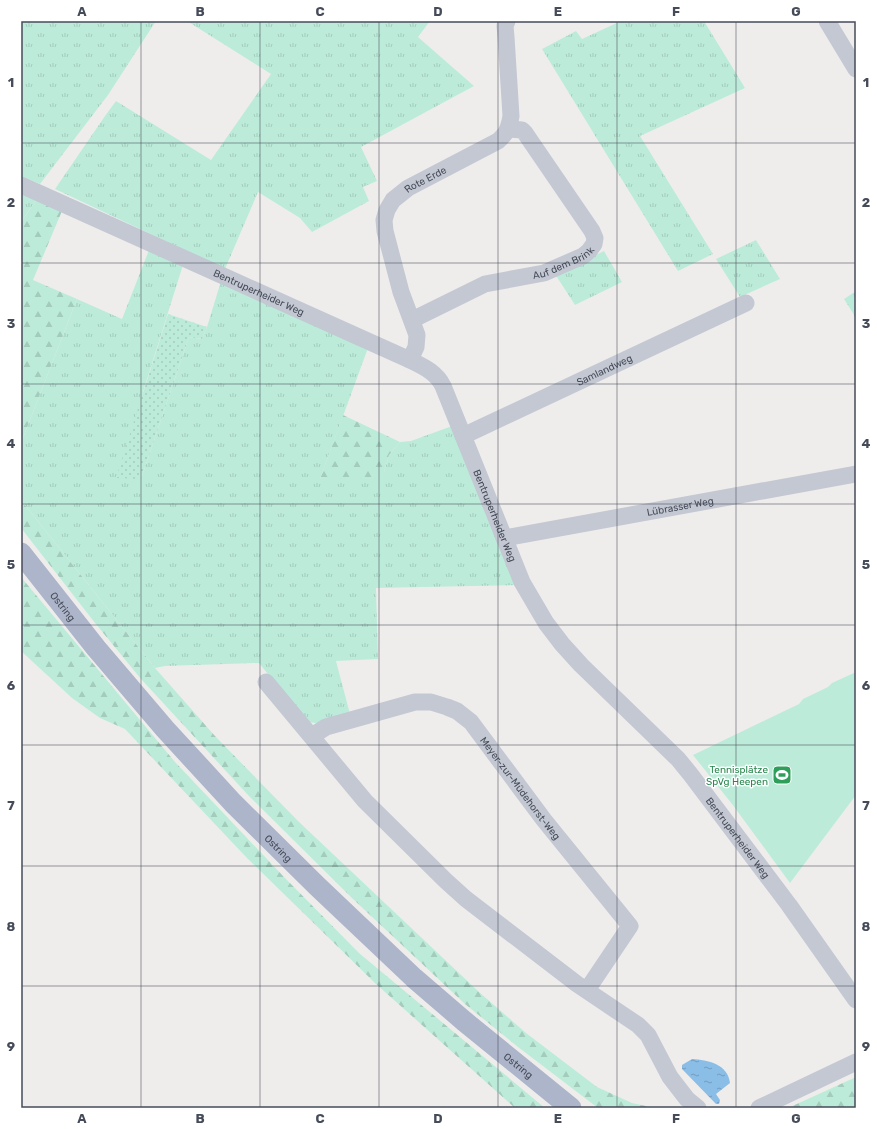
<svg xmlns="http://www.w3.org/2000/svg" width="877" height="1129" font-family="Rubik,sans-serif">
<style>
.grass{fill:url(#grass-tufts)}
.forest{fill:url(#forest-firs)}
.garden{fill:url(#garden-dots)}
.pitch{fill:#bcecd9}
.water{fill:url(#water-ripples)}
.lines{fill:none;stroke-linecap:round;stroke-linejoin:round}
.minor{stroke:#c3c8d3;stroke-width:17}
.major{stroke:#adb5ca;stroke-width:21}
.grid{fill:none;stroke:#464b59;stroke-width:1;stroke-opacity:0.55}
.labels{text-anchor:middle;stroke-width:3;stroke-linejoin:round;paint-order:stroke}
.street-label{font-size:10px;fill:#464b59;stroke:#fff}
.leisure-label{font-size:10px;fill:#27864d;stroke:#fff;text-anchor:end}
.neatline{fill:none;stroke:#464b59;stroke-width:1.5}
.grid-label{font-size:13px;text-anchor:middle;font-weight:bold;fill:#464b59}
</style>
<defs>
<pattern id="grass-tufts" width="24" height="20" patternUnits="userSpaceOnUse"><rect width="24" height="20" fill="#bcecd9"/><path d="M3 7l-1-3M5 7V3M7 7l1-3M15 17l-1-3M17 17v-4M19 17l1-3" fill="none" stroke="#a3ccbc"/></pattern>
<pattern id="forest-firs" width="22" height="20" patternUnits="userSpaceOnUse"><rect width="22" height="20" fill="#bcecd9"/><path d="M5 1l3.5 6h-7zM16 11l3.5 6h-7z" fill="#a3ccbc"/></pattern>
<pattern id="garden-dots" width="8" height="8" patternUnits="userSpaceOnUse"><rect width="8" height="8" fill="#bcecd9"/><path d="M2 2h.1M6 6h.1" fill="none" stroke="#a3ccbc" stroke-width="1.8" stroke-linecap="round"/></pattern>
<pattern id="water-ripples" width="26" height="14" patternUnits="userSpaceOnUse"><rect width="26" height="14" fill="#8abee7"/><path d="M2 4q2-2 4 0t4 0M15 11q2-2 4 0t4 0" fill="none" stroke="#739cbe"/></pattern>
</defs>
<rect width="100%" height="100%" fill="#efedec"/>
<!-- grass -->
<path class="grass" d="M 21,21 L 156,21 L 108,95 L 40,184 L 21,176 Z
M 187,21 L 430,21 L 418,37 L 474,86 L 361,147 L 377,181 L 363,187 L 369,201 L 312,232 L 300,218 L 258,192 L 225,269 L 55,189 L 105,116 L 116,101 L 211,160 L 271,74 Z
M 621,21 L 704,21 L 745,88 L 640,136 L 713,254 L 678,271 L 542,49 L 576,31 L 582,39 Z
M 21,192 L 37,199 L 21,222 Z
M 756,240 L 780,279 L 740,297 L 716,259 Z
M 149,250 L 183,265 L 143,392 L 141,479 L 189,337 L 202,339 L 207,327 L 221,281 L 368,348 L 320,479 L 384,472 L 389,455 L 400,442 L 411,441 L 452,426 L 517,585 L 376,588 L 378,659 L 336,661 L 350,714 C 337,718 317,728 305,720 L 259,663 L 165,666 L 155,668 L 21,500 L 21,443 L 77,299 L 122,319 Z
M 604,251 L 622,282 L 575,305 L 555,274 Z
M 856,291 L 856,318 L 844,299 Z"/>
<!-- forest -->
<path class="forest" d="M 37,199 L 62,211 L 33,280 L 77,299 L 21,443 L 21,222 Z
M 343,415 L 400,442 L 389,455 L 384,472 L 379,478 L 320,479 Z
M 21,500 L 155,668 L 215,736 L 298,821 L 479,992 L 526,1033 L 597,1087 L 632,1103 L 655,1108 L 598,1108 L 518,1047 L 465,1004 L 353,899 L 248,795 L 141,679 L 95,623 L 21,528 Z
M 21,577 L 175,762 L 284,877 L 359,953 L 545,1108 L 515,1108 L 376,984 L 247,858 L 125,729 L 100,718 L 72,698 L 21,651 Z
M 856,1077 L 856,1108 L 788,1108 Z"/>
<!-- garden -->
<path class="garden" d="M 168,314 L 207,327 L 202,339 L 189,337 L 141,479 L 116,478 Z"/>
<!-- pitch -->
<path class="pitch" d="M 856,672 L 856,795 L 790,883 L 732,804 L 693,755 L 799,704 L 803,699 L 828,687 L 832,683 Z"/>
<!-- water -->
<path class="water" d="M 692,1059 C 708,1060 728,1064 730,1083 L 716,1094 L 720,1100 L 719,1104 L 716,1104 L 682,1069 L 682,1065 Z"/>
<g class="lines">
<!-- minor -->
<g class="minor">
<path d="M 827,21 L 856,69"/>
<path id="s1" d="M 21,185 L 410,360 C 424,367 436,372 443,386 L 522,582 L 546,623 L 562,644 L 581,665 L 678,759 L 691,775 L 789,905 L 856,1000"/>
<path id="s2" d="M 412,320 L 485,284 L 544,273 L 583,256 L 589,251 L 594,244 L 595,238 L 592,231 L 525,133 L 522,130 L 509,129"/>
<path id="s3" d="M 410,360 L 416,347 L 417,335 L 401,292 L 385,231 L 384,220 L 387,210 L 393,200 L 408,188 L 498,141 C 507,133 509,128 511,116 L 506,37 L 505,26 L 507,21"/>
<path id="s4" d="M 463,436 L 746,303"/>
<path id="s5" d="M 504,538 L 856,474"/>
<path d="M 266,682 L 365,801 L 446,881 L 466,899 L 577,984 L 638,1025 L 648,1035 L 670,1077 L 687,1099 L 698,1108"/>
<path id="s6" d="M 312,736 L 326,727 L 415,702 L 431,702 L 447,707 L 457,711 L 471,722 L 544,820 L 630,926 L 587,990"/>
<path d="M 759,1108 L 856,1062"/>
</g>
<!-- major -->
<path class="major" id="s7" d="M 21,553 L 96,648 L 165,729 L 233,803 L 317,886 L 414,978 L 464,1021 L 571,1108"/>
</g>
<!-- grid -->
<path class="grid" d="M 141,21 L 141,1108M 260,21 L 260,1108M 379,21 L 379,1108M 498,21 L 498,1108M 617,21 L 617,1108M 736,21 L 736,1108M 21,143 L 856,143M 21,263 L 856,263M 21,384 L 856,384M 21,504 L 856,504M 21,625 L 856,625M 21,745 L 856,745M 21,866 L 856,866M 21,986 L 856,986"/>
<!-- icons -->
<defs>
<symbol id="stadium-square" viewBox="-11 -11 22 22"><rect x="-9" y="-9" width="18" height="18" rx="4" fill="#2e9e5b" stroke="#fff"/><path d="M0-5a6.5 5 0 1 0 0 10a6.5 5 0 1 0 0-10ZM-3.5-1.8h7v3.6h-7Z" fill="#fff"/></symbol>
</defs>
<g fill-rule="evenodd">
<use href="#stadium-square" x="771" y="764" width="22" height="22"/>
</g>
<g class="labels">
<!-- street labels -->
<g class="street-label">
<text dy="4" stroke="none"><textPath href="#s3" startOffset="207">Rote Erde</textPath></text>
<text dy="4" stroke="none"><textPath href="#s2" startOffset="163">Auf dem Brink</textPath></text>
<text dy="4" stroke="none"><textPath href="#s1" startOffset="261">Bentruperheider Weg</textPath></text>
<text dy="4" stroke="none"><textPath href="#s4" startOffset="156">Samlandweg</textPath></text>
<text dy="4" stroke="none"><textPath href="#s5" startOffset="179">Lübrasser Weg</textPath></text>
<text dy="4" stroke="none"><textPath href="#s1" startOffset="609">Bentruperheider Weg</textPath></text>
<text dy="4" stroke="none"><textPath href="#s7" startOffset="68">Ostring</textPath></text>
<text dy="4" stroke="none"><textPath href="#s6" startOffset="253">Meyer-zur-Müdehorst-Weg</textPath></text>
<text dy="4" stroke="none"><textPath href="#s1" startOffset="1017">Bentruperheider Weg</textPath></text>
<text dy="4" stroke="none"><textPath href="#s7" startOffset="392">Ostring</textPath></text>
<text dy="4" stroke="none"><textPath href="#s7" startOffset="716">Ostring</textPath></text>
</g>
<!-- leisure labels -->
<g class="leisure-label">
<text x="768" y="773">Tennisplätze<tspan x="768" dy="12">SpVg Heepen</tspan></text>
</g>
</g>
<!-- border -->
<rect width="877" height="1129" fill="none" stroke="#ffffff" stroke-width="44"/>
<rect x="22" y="22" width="833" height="1085" class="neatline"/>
<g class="grid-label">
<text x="82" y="16">A</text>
<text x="200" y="16">B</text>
<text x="320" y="16">C</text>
<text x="438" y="16">D</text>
<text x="558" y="16">E</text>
<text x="676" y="16">F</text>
<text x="796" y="16">G</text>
<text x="11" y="87">1</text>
<text x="866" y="87">1</text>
<text x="11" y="207">2</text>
<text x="866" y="207">2</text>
<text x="11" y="328">3</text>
<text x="866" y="328">3</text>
<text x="11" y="448">4</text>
<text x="866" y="448">4</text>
<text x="11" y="569">5</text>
<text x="866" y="569">5</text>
<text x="11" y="690">6</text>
<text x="866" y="690">6</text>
<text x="11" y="810">7</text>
<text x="866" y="810">7</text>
<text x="11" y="931">8</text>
<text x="866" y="931">8</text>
<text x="11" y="1051">9</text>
<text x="866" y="1051">9</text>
<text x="82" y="1123">A</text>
<text x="200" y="1123">B</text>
<text x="320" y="1123">C</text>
<text x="438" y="1123">D</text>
<text x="558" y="1123">E</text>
<text x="676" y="1123">F</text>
<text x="796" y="1123">G</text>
</g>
</svg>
